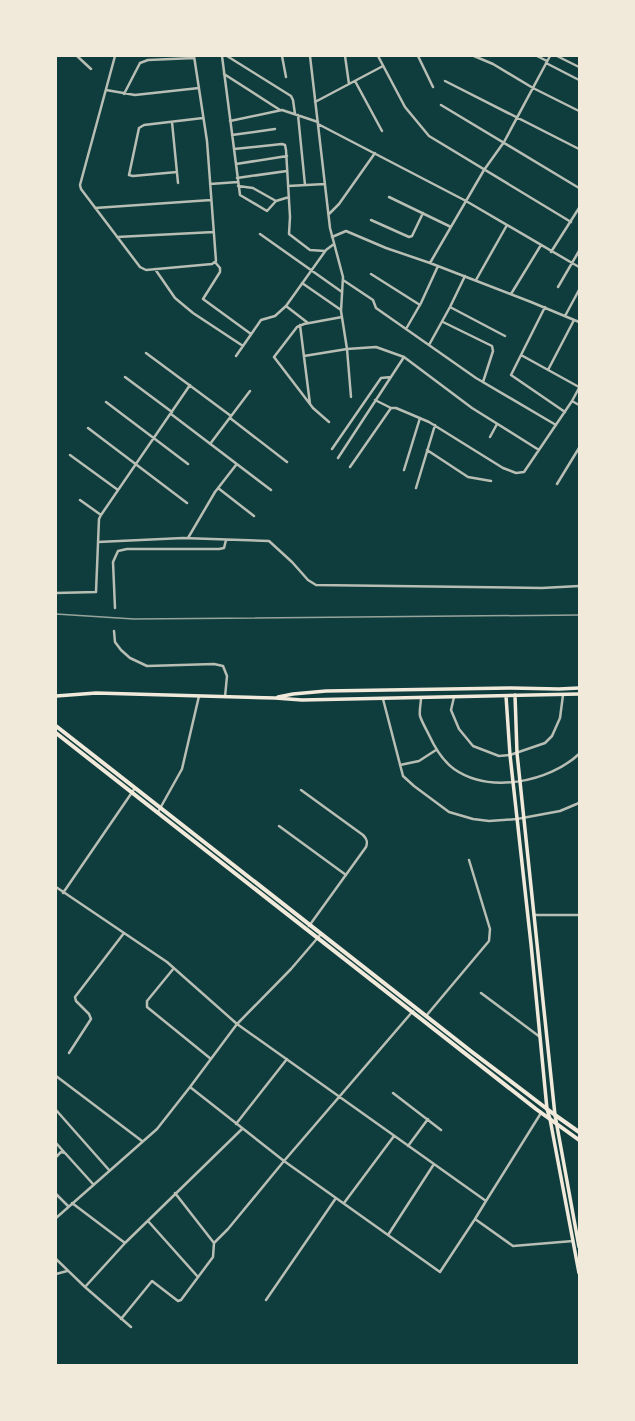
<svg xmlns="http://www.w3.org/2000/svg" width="635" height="1421" font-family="Poppins,sans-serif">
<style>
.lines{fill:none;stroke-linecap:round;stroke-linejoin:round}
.minor{stroke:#b8beb3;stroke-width:2.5}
.secondary{stroke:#f1e9da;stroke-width:3.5}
.primary{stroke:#f1e9da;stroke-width:4}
.rail{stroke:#97a49c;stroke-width:1.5}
</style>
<rect width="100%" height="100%" fill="#0f3d3e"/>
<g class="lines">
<!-- minor -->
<path class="minor" d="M 77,56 L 91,69
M 115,56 L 80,185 L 81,189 L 140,267 L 146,270 L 212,264 L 216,261 L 207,141 L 194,56
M 222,56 L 240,195 L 267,211 L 276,201 L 289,197
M 227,56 L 291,96 L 293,100 L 295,114
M 282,56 L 286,77
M 310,56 L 330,228 L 343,277 L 341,311 L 347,349 L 351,397
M 345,56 L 349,84
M 378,56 L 405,107 L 429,136 L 571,222
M 418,56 L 433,87
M 474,56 L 493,64 L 533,88 L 579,111
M 537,56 L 547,61
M 557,56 L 579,67
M 546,63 L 579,80
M 224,74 L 280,110
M 355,81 L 382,131
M 445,81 L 579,149
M 106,90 L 135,95 L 199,88
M 124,94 L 140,63 L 148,60 L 194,58
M 315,102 L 383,66
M 441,105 L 579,188
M 298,115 L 305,185
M 230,121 L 282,110 L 318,122
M 172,122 L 178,183
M 318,124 L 466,201 L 579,267
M 232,135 L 275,129
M 234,149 L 282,144 L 285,145 L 286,150 L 290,217 L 289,234 L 310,250 L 325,251
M 236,164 L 287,156
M 177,172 L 133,176 L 129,175 L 139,128 L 144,125 L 203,118
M 237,178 L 287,171
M 210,184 L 238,182
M 238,186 L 253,188 L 276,201
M 288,186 L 325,184
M 389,197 L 451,227
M 95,208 L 211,200
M 329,214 L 339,204 L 375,153
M 371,220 L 409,237 L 412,236 L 423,213
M 260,234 L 342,292
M 117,237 L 214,232
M 332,237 L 346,231 L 386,248 L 430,263 L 531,302 L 579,322
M 551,252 L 579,208
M 215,262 L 220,268 L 220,272 L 203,299 L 251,334
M 430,263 L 484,170 L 504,142 L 550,56
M 155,269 L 175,298 L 193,313 L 243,346
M 371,274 L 420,305
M 343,280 L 373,300 L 376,308 L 476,378 L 556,425
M 476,280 L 507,225
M 302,283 L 341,310
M 558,287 L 579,251
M 511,294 L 541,245
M 286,306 L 308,323
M 450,307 L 505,336
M 545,307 L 511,375 L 565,412
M 565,316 L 579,290
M 443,322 L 492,346 L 493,351 L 483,382
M 300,325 L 310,404
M 406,329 L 421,303 L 438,266
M 429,345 L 450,307 L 465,276
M 146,353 L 231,416
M 521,355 L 579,387
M 236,356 L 261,320 L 275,316 L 286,306 L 326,250 L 334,244
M 304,356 L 347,349 L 376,347 L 404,357 L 472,408 L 539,450
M 548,370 L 574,320
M 125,377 L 172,412
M 375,400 L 391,408 L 396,408 L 429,422 L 503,468 L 516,473 L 524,472 L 572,401 L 579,388
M 572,401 L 579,405
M 106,402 L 188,464
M 171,414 L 271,490
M 230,418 L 287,462
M 329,422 L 313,408 L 274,357 L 297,327 L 304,324 L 342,317
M 88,428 L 187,503
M 490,437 L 497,424
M 210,444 L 250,391
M 332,449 L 381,378 L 391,377
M 427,450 L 468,477 L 491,481
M 70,455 L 118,490
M 338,458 L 404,357
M 350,467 L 391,408
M 404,470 L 420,418
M 557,484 L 579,448
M 218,488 L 254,516
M 416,488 L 435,425
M 80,500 L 101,515
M 188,538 L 215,492 L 236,465
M 98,542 L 183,538 L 269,541 L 292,562 L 308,580 L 316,585 L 542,588 L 579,586
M 56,593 L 96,592 L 99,519 L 101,515 L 190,385
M 115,608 L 113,562 L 118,551 L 127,549 L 219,549 L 224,548 L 226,540
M 114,631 L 115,642 L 121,650 L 130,658 L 147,666 L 214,664 L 223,666 L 227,676 L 225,697
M 454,697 L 451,710 L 459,729 L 473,746 L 499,756 L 510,755 L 545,743 L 552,736 L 560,718 L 563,695
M 421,698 C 421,703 419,711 420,716 C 422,722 426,729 429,735 C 435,748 443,761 454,769 C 490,794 549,782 579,754
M 383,699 L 403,776 L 414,786 L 449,812 L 473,819 L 489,821 L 517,819 L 560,811 L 579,803
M 400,765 L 419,761 L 436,750
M 301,790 L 363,835 C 367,839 368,842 366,847 L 309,926
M 158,812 L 182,769 L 199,696
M 279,826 L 346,875
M 56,887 L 167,962 L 237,1024 L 486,1201 L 475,1219 L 513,1246 L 573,1241
M 63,893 L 135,788
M 534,915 L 579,915
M 321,934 L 291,969 L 237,1024 L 190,1087 L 284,1161 L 440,1272 L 475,1219
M 174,968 L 147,1001 L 147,1007 L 211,1059
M 481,993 L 540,1037
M 426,1016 L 489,941 L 490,929 L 469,860
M 69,1053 L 91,1019 L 89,1014 L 76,1001 L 75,997 L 124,933
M 56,1076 L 142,1141
M 393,1093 L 441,1130
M 56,1110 L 109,1170
M 236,1124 L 287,1059
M 56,1143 L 64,1152
M 408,1146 L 428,1119
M 56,1157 L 61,1152 L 65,1153 L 93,1184
M 175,1193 L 214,1243
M 56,1194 L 68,1206
M 486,1201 L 541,1113
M 72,1203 L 125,1243
M 344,1203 L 394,1136
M 56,1218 L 157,1129 L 190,1087
M 148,1221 L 198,1277
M 388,1235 L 434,1164
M 56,1259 L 85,1287 L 131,1327
M 56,1274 L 67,1271
M 85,1287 L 125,1243 L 242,1129
M 266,1300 L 336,1198
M 121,1319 L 152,1281 L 178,1301 L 181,1300 L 213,1257 L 214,1243 L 228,1229 L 284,1161 L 413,1011"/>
<!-- secondary -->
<path class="secondary" d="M 515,695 L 517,753 L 555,1115 L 579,1247
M 56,696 L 96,693 L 275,698 L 302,700 L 579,694
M 506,696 L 510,755 L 531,944 L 547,1109 L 550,1119 L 579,1273
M 278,697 L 293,694 L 326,691 L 511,688 L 559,689 L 579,688"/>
<!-- primary -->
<path class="primary" d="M 56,726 L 472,1052 L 555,1115 L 579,1132
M 56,733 L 536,1109 L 579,1140"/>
<!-- rail -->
<path class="rail" d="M 56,614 L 134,619 L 579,615"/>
</g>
<!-- border -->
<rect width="635" height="1421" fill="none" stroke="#f1e9da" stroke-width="114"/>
</svg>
